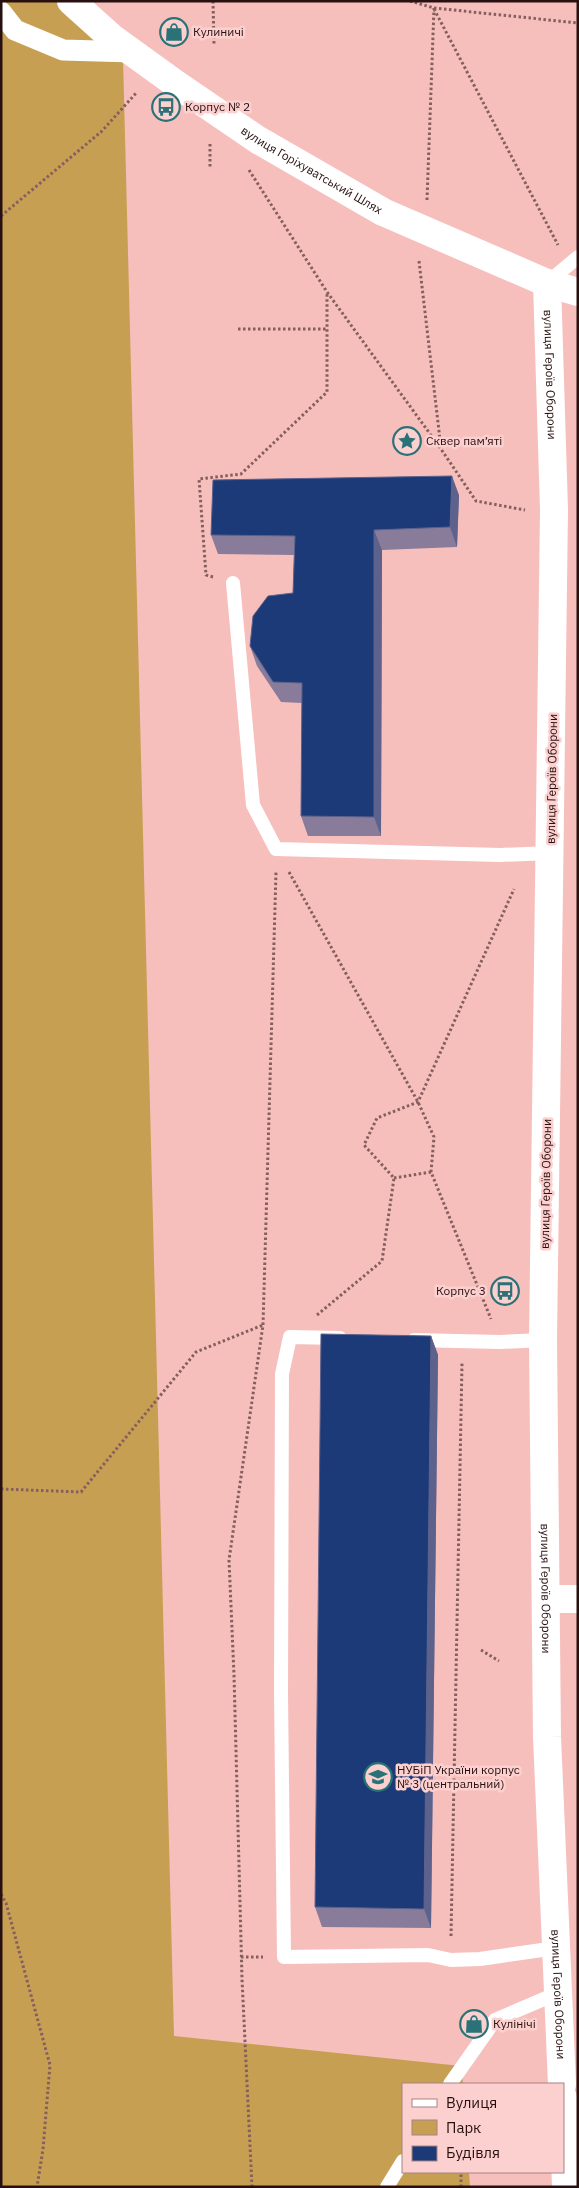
<svg xmlns="http://www.w3.org/2000/svg" width="579" height="2188" font-family="'IBM Plex Sans',sans-serif">
<style>
.green{fill:#c79f53}
.lines{fill:none;stroke-linecap:round;stroke-linejoin:round}
.path{stroke:#855f5e;stroke-width:3;stroke-dasharray:2.5 2.5;stroke-linecap:butt}
.service{stroke:#fff;stroke-width:14}
.pedestrian{stroke:#fff;stroke-width:21}
.minor{stroke:#fff;stroke-width:28}
.tertiary{stroke:#fff;stroke-width:28}
.wall{fill:#897c9a}
.shaded-wall{fill:#5d628c}
.building{fill:#1b3a77;stroke:#5d628c}
.labels{text-anchor:middle;stroke-width:5;stroke-linejoin:round;paint-order:stroke}
.poi-label{font-size:12px;fill:#281010;stroke:#fbd0ce;text-anchor:start}
.street-label{font-size:12px;fill:#281010;stroke:#fbd0ce}
</style>
<rect width="100%" height="100%" fill="#f7bfbc"/>
<!-- green -->
<path class="green" d="M 1,1 L 59,1 L 123,58 L 174,2036 L 461,2066 L 463,2084 L 403,2084 L 403,2172 L 469,2172 L 470,2187 L 1,2187 Z"/>
<g class="lines">
<!-- path -->
<path class="path" d="M 213,1 L 214,45
M 410,1 L 434,8 L 578,23
M 434,9 L 558,245
M 210,144 L 210,168
M 249,170 L 327,292 L 441,449 L 476,501 L 525,510
M 427,200 L 434,8
M 1,216 L 102,131 L 137,92
M 419,261 L 441,448
M 238,329 L 328,329
M 213,577 L 206,575 L 199,479 L 241,474 L 327,392 L 327,293
M 289,872 L 418,1102 L 434,1137 L 431,1172 L 491,1319
M 394,1178 L 431,1172
M 317,1315 L 382,1261 L 394,1178 L 364,1145 L 377,1118 L 418,1102 L 514,889
M 1,1489 L 81,1492 L 196,1352 L 263,1325
M 481,1650 L 499,1661
M 1,1894 L 6,1903 L 50,2065 L 43,2149 L 37,2187
M 451,1936 L 462,1363
M 241,1957 L 263,1957
M 252,2187 L 242,1979 L 234,1675 L 229,1560 L 263,1325 L 276,872
M 461,2187 L 461,2172"/>
<!-- service -->
<path class="service" d="M 547,283 L 578,257
M 233,583 L 253,805 L 276,849 L 500,855 L 551,853
M 340,1338 L 290,1337 L 282,1374 L 281,1693 L 284,1957 L 428,1955 L 451,1960 L 480,1959 L 556,1948
M 414,1340 L 500,1342 L 543,1340
M 450,2084 L 495,2020 L 558,1993
M 387,2187 L 403,2161"/>
<!-- pedestrian -->
<path class="pedestrian" d="M 1,12 L 15,30 L 63,50 L 133,52"/>
<!-- minor -->
<path class="minor" d="M 547,283 L 578,292
M 546,1599 L 578,1599"/>
<!-- tertiary -->
<g class="tertiary">
<path id="s1" d="M 71,1 L 111,37 L 176,84 L 258,140 L 383,212 L 547,283 L 554,510 L 543,1340 L 547,1737 L 562,2084"/>
<path d="M 563,2098 L 566,2187"/>
</g>
</g>
<!-- wall -->
<path class="wall" d="M 459,495 L 457,547 L 382,550 L 381,836 L 308,836 L 301,816 L 302,703 L 281,702 L 257,666 L 250,646 L 293,593 L 294,555 L 218,554 L 211,535 Z
M 431,1336 L 438,1355 L 431,1928 L 322,1927 L 315,1907 Z"/>
<!-- shaded-wall -->
<path class="shaded-wall" d="M 452,476 L 459,495 L 457,547 L 450,527 Z
M 374,530 L 382,550 L 381,836 L 374,817 Z
M 431,1336 L 438,1355 L 431,1928 L 424,1909 Z"/>
<!-- building -->
<path class="building" d="M 452,476 L 450,527 L 374,530 L 374,817 L 301,816 L 302,683 L 273,682 L 250,646 L 253,616 L 268,596 L 293,593 L 295,536 L 211,535 L 213,480 Z
M 321,1334 L 431,1336 L 424,1909 L 315,1907 Z"/>
<!-- icons -->
<defs>
<symbol id="shop-ring" viewBox="-11 -11 22 22"><circle r="9.5" fill="#fbd0ce" stroke="#287278" stroke-width="1.5"/><path d="M-5-2.5h2.3a2.7 3.5 0 0 1 5.4 0H5L5.5 6h-11ZM-1.5-2.5h3a1.5 2.3 0 0 0-3 0Z" fill="#287278"/></symbol>
<symbol id="bus-ring" viewBox="-11 -11 22 22"><circle r="9.5" fill="#fbd0ce" stroke="#287278" stroke-width="1.5"/><path d="M-5-6H5V4H4V6H2V4H-2V6H-4V4H-5ZM-3.5-4V0h7V-4ZM-3.5 1.2v1.5H-2V1.2ZM2 1.2v1.5H3.5V1.2Z" fill="#287278"/></symbol>
<symbol id="sight-ring" viewBox="-11 -11 22 22"><circle r="9.5" fill="#fbd0ce" stroke="#287278" stroke-width="1.5"/><path d="M0-6L1.8-2.2L6-1.7L2.9 1.2L3.7 5.4L0 3.3L-3.7 5.4L-2.9 1.2L-6-1.7L-1.8-2.2Z" fill="#287278"/></symbol>
<symbol id="university-ring" viewBox="-11 -11 22 22"><circle r="9.5" fill="#fbd0ce" stroke="#287278" stroke-width="1.5"/><path d="M0-5L7-2L0 1L-7-2ZM-4 1L0 2.5L4 1V4Q0 6-4 4Z" fill="#287278"/></symbol>
</defs>
<g fill-rule="evenodd">
<use href="#shop-ring" x="158" y="16" width="32" height="32"/>
<use href="#bus-ring" x="150" y="91" width="32" height="32"/>
<use href="#sight-ring" x="391" y="425" width="32" height="32"/>
<use href="#bus-ring" x="489" y="1275" width="32" height="32"/>
<use href="#university-ring" x="362" y="1761" width="32" height="32"/>
<use href="#shop-ring" x="458" y="2008" width="32" height="32"/>
</g>
<g class="labels">
<!-- poi labels -->
<g class="poi-label">
<text x="193" y="36">Кулиничі</text>
<text x="185" y="111">Корпус № 2</text>
<text x="426" y="445">Сквер пам’яті</text>
<text x="486" y="1295" text-anchor="end">Корпус 3</text>
<text x="397" y="1774">НУБіП України корпус<tspan x="397" dy="14">№ 3 (центральний)</tspan></text>
<text x="493" y="2028">Кулінічі</text>
</g>
<!-- street labels -->
<g class="street-label">
<text dy="4" stroke="none"><textPath href="#s1" startOffset="295">вулиця Горіхуватський Шлях</textPath></text>
<text dy="4" stroke="none"><textPath href="#s1" startOffset="648">вулиця Героїв Оборони</textPath></text>
<text transform="translate(552 779) rotate(-89)" y="4">вулиця Героїв Оборони</text>
<text transform="translate(546 1184) rotate(-89)" y="4">вулиця Героїв Оборони</text>
<text dy="4" stroke="none"><textPath href="#s1" startOffset="1862">вулиця Героїв Оборони</textPath></text>
<text dy="4" stroke="none"><textPath href="#s1" startOffset="2268">вулиця Героїв Оборони</textPath></text>
</g>
</g>
<!-- border -->
<rect width="579" height="2188" fill="none" stroke="#281010" stroke-width="5"/>
<!-- legend -->
<rect x="402" y="2083" width="162" height="90" fill="#fbd0ce" stroke="#a78382"/>
<rect x="412" y="2099" width="25" height="8" fill="#ffffff" stroke="#a78382"/>
<text x="446" y="2108" font-size="15" fill="#281010">Вулиця</text>
<rect x="412" y="2120" width="25" height="15" fill="#c79f53" stroke="#a78382"/>
<text x="446" y="2133" font-size="15" fill="#281010">Парк</text>
<rect x="412" y="2146" width="25" height="15" fill="#1b3a77" stroke="#a78382"/>
<text x="446" y="2158" font-size="15" fill="#281010">Будівля</text>
</svg>
